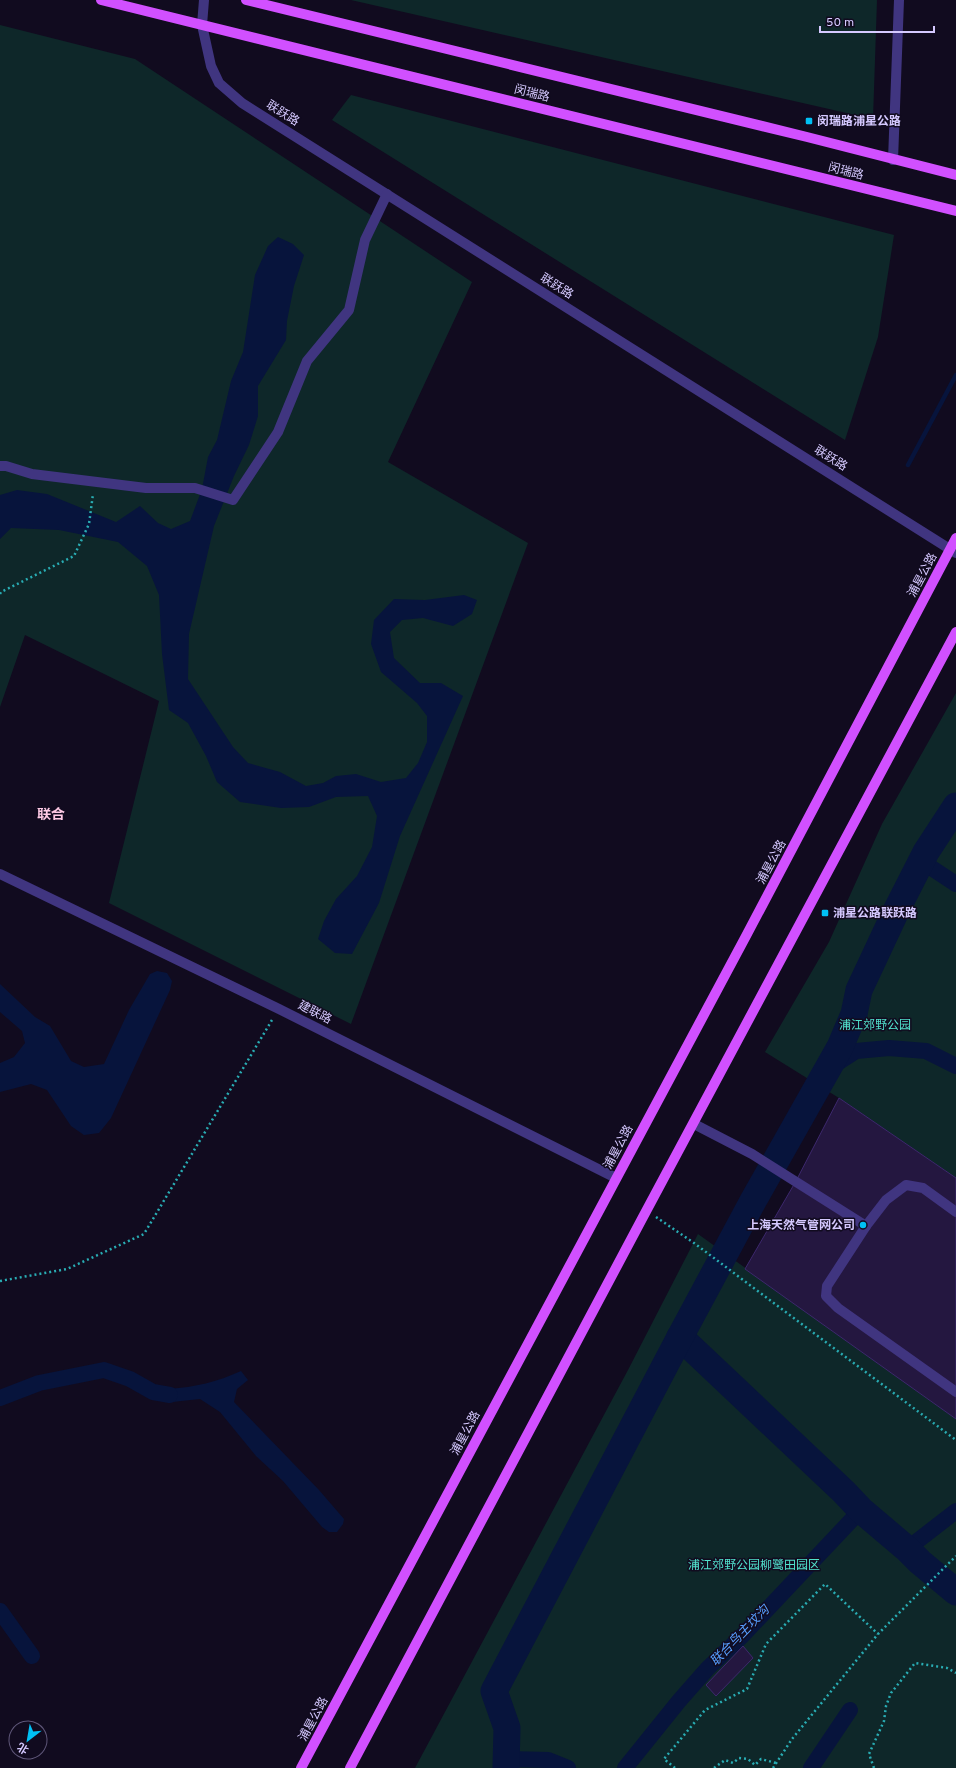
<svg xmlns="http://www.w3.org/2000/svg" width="956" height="1768" font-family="Overpass,'Noto Sans SC',sans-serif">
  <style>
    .green { fill: #0e2729 }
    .water { fill: #07143c }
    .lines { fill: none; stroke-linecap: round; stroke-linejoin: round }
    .stream { stroke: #07143c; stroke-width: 4.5 }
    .canal { stroke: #07143c; stroke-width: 16 }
    .river { stroke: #07143c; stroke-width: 27 }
    .building { fill: #241740; stroke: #3d286d }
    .path { stroke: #29acb3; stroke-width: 2.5; stroke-dasharray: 2 3; stroke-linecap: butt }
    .minor { stroke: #403580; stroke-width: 10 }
    .major { stroke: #d150ff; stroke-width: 10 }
    .poi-dot { fill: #00c0f4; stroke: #110b1f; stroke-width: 1.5 }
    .labels { text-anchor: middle; stroke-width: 3; stroke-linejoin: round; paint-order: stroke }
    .street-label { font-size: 12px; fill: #d5c9ff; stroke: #110b1f }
    .poi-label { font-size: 12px; font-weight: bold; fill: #d5c9ff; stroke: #110b1f; text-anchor: start }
    .park-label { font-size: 12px; fill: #52e2ce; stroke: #110b1f }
    .water-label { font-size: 13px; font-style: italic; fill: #579fff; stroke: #110b1f }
    .quarter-label { font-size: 14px; font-weight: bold; fill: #ffcbe6; stroke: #110b1f }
  </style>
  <rect width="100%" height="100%" fill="#110b1f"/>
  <!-- green -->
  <g class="green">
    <polygon points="351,0 877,0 873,119"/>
    <polygon points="0,25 135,59 472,282 388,462 528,543 351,1024 109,903 159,701 25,635 0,707"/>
    <polygon points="351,95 894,235 878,337 845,440 332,120"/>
    <polygon points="956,693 956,1178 839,1098 765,1052 829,942 882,824"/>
    <polygon points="698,1234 956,1419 956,1768 415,1768 628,1370"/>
  </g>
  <!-- water -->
  <g class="water">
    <polygon points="278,237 293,244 304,255 294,286 287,321 286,340 258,386 258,416 249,445 234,476 214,526 189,634 188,679 233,747 248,763 280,772 306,786 323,783 336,776 356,774 381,782 406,778 418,763 427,742 427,716 417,703 381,672 371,644 374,620 394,599 425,600 464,595 477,600 472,614 453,626 423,618 402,620 390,632 394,658 420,683 441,683 463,696 400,836 379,903 352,954 335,953 318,939 324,921 336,899 357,876 372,847 377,816 368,796 336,797 309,807 281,808 240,802 217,782 206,756 188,723 169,710 162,654 159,595 147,566 118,542 59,530 11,528 0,539 0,495 17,490 47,494 116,522 140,506 158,523 171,529 190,521 202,489 208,457 217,440 231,381 243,352 255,275 268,246"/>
    <polygon points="157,971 167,973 172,981 170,990 111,1118 99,1133 84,1135 71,1126 47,1090 31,1084 0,1092 0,1063 14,1057 25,1043 22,1031 0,1012 0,984 35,1017 50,1026 71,1061 84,1067 104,1064 129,1010 150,974"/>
    <path d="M241,1371L248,1380L237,1389L234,1402L319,1490L344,1519L343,1524L337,1532H329L322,1527L283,1481L256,1456L220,1412L200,1399L172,1402L169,1389C195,1387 217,1382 241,1371Z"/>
  </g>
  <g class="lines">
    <!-- stream -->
    <polyline class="stream" points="908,465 956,375"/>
    <!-- canal -->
    <g class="canal">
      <polyline points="921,861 956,884"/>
      <polyline points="828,1069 856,1051 889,1048 926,1051 956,1066"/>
      <polyline points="0,1398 39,1383 104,1370 130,1379 153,1392 170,1395"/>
      <polyline points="907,1549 956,1511"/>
      <polyline points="0,1611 32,1656"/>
      <polyline points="506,1759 548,1760 568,1768"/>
      <polyline points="625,1768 679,1701 708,1668 741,1637 861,1510"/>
      <polyline points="811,1768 850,1710"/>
    </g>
    <!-- river -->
    <g class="river">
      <polyline points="680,1337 844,1492 861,1510 907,1549 920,1562 956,1592"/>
      <polyline points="506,1768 507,1728 494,1691 680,1337 753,1201 840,1047 854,1014 859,990 896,911 926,852 956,806"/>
    </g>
  </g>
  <!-- building -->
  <g class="building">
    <polygon points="839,1098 956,1178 956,1419 745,1269 796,1181"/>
    <polygon points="743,1646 753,1658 716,1696 706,1685"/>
  </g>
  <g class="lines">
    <!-- path -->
    <g class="path">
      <polyline points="0,594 1,592 74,556 89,524 93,494"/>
      <polyline points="656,1217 694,1243 956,1440"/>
      <polyline points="0,1281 67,1269 144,1234 272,1020"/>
      <polyline points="675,1768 664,1759 705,1710 747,1689 766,1644 825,1584 878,1634"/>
      <polyline points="714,1768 725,1760 733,1763 739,1758 748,1759 755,1765 761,1759 776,1763"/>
      <polyline points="773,1768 792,1739 878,1634 956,1556"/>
      <polyline points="874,1768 869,1754 884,1721 886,1706 891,1693 915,1663 947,1668 956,1673"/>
    </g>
    <!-- minor -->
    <g class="minor">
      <polyline points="204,0 202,25 211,66 219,83 242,103 956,553"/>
      <polyline points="893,160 899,0"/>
      <polyline points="0,466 6,466 32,474 146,488 195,488 233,500 278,432 307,361 349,310 365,240 387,194"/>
      <polyline points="0,874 279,1009 616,1178"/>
      <polyline points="694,1124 752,1154 866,1226"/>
      <polyline points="956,1212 923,1188 906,1185 886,1200 866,1226 827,1286 826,1296 838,1308 956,1392"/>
    </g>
    <!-- major -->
    <g class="major">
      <polyline points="101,0 956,211"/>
      <polyline points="246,0 807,137 956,175"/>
      <polyline points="301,1768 746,936 956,538"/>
      <path d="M350,1768C552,1389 752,1010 956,632"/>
    </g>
  </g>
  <!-- markers -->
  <g class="poi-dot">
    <rect x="805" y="117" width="8" height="8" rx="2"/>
    <rect x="821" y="909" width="8" height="8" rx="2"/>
    <circle cx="863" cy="1225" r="4"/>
  </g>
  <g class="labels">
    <!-- street labels -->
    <g class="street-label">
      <text transform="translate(532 93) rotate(14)" y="4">闵瑞路</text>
      <text transform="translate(283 113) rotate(32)" y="4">联跃路</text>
      <text transform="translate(846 171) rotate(14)" y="4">闵瑞路</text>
      <text transform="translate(557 286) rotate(32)" y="4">联跃路</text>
      <text transform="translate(831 458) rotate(32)" y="4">联跃路</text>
      <text transform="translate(922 575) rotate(-62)" y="4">浦星公路</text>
      <text transform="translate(771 862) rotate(-62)" y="4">浦星公路</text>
      <text transform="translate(315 1012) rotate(27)" y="4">建联路</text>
      <text transform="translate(618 1147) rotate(-62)" y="4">浦星公路</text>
      <text transform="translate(465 1433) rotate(-62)" y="4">浦星公路</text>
      <text transform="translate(313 1719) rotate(-62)" y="4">浦星公路</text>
    </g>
    <!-- poi labels -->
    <g class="poi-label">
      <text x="817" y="125">闵瑞路浦星公路</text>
      <text x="833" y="917">浦星公路联跃路</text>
      <text x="855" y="1229" text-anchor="end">上海天然气管网公司</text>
    </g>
    <!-- park labels -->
    <g class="park-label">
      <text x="875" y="1029">浦江郊野公园</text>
      <text x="754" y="1569">浦江郊野公园柳鹭田园区</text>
    </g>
    <!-- water labels -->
    <g class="water-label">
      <text transform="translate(739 1635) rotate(-46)" y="5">联合鸟主坟沟</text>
    </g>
    <!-- quarter labels -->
    <g class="quarter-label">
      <text x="51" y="819">联合</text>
    </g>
  </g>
  <!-- north arrow -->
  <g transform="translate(28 1740) rotate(211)"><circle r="19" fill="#110b1f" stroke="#5f5779"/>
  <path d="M0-3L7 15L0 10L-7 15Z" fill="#00c0f4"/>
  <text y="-6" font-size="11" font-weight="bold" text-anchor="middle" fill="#d5c9ff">北</text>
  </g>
  <!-- scale -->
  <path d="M820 26v6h114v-6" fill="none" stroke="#d5c9ff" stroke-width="2"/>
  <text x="826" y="26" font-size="12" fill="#d5c9ff" stroke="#110b1f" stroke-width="3" paint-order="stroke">50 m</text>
</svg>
